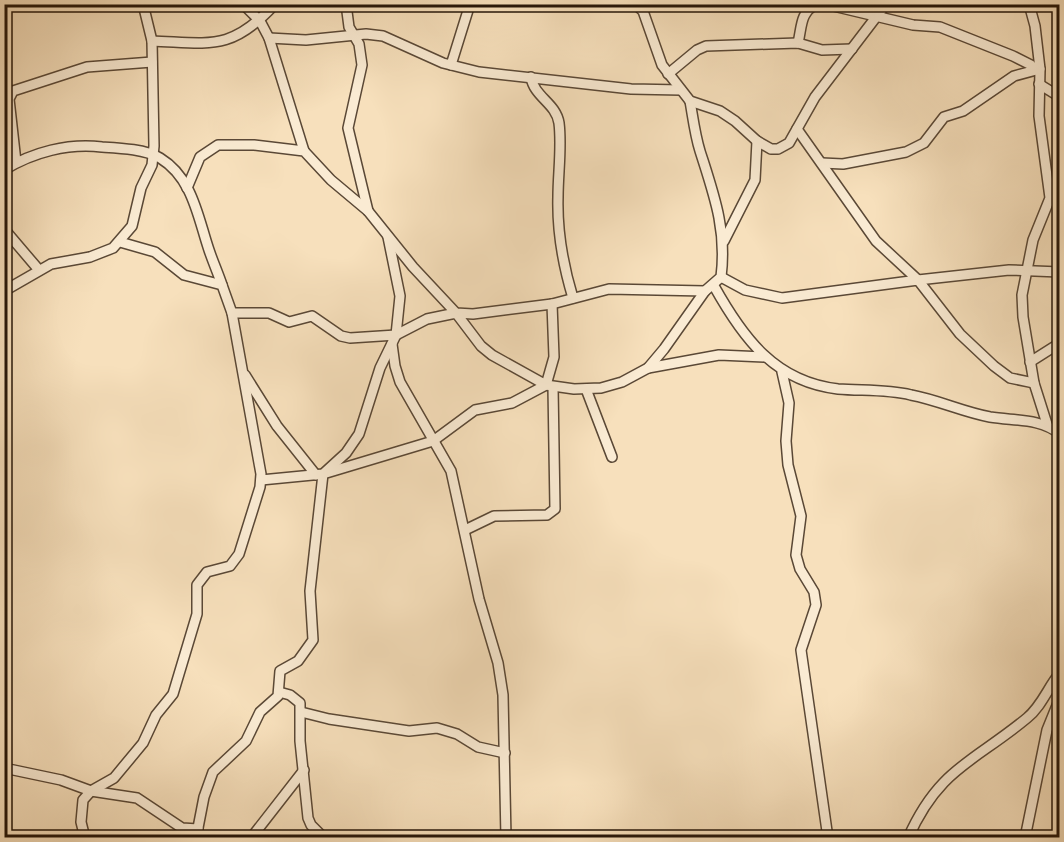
<svg xmlns="http://www.w3.org/2000/svg" width="1064" height="842" font-family="'IM FELL English',serif">
  <style>
    .lines { fill: none; stroke-linecap: round; stroke-linejoin: round }
    .minor-casing { stroke: #5a4836; stroke-width: 12 }
    .minor { stroke: #faebd3; stroke-width: 9 }
  </style>
  <rect width="100%" height="100%" fill="#f7e0bc"/>
  <filter id="stains"><feTurbulence type="fractalNoise" baseFrequency=".00333" numOctaves="4"/><feColorMatrix values="0 0 0 0 .2 0 0 0 0 .09 0 0 0 0 .02 0 0 0 .5 -.17"/></filter>
  <radialGradient id="worn" r=".72"><stop offset=".6" stop-color="#630" stop-opacity="0"/><stop offset="1" stop-color="#630" stop-opacity=".3"/></radialGradient>
  <g class="lines">
    <defs>
      <g id="minor">
        <polyline points="243,4 260,21 269,38 304,151"/>
        <polyline points="346,4 349,27 359,44 362,65 348,128 368,211"/>
        <polyline points="635,4 643,11 662,65 690,101 720,111 735,121 757,141 771,149 778,149 789,143 815,97 886,4"/>
        <polyline points="825,4 913,25 940,27 1013,56 1031,65 1034,70"/>
        <polyline points="1029,4 1035,26 1040,69 1039,116 1050,198 1033,240 1022,295 1023,317 1034,383 1047,424"/>
        <polyline points="269,38 306,40 366,34 383,36 443,63 479,72 631,89 681,90"/>
        <path d="M152,41C210,43 231,52 275,4"/>
        <path d="M798,43C802,26 800,13 816,4"/>
        <polyline points="451,65 470,4"/>
        <polyline points="668,74 697,50 706,46 798,43 822,50 852,49"/>
        <path d="M531,77C534,97 556,103 559,123C562,147 558,173 558,197C557,232 563,265 573,298"/>
        <polyline points="1039,84 1060,97"/>
        <polyline points="797,129 876,241 918,280 1009,270 1060,272"/>
        <polyline points="16,162 9,99 13,91 87,67 152,62"/>
        <polyline points="822,163 843,164 906,152 924,143 944,117 963,111 1014,76 1040,69"/>
        <path d="M4,170C33,152 68,143 102,147C119,148 145,149 160,158C193,178 198,218 209,250C213,262 218,273 222,285"/>
        <path d="M187,188L200,157L218,145H254L304,151L331,180L368,211L413,267L456,313L473,314L552,304L609,289L705,291L721,277C727,230 714,195 700,151C695,135 693,118 690,101"/>
        <polyline points="4,229 39,270"/>
        <polyline points="724,241 755,180 757,141"/>
        <polyline points="721,277 745,290 782,298 918,280 960,334 994,366 1010,378 1034,383"/>
        <path d="M714,286C743,338 775,382 838,389C862,391 886,389 911,395C938,400 963,412 990,417C1015,421 1040,418 1060,434"/>
        <polyline points="4,291 51,264 90,257 113,248 132,226 141,188 152,165 154,146 152,41 143,4"/>
        <polyline points="232,313 269,313 289,322 312,316 341,336 350,338 396,335 427,319 456,313 481,346 492,355 546,385 574,389 601,388 622,382 648,368 664,349 705,291"/>
        <polyline points="392,344 395,366 400,382 451,471 479,599 498,663 503,695 506,838"/>
        <polyline points="1030,362 1060,343"/>
        <polyline points="648,368 719,355 765,357"/>
        <polyline points="782,372 789,403 786,441 788,465 801,516 796,555 800,569 814,592 816,605 801,650 828,838"/>
        <polyline points="245,375 277,426 316,475"/>
        <polyline points="586,389 612,457"/>
        <polyline points="261,480 323,474 346,453 359,434 380,368 396,335 400,296 388,237"/>
        <polyline points="465,530 494,516 547,515 555,509 553,387"/>
        <polyline points="279,692 290,695 300,703 300,741 308,818 311,825 324,838"/>
        <polyline points="301,712 329,719 409,731 437,728 457,734 478,747 505,753"/>
        <polyline points="4,768 61,780 91,791 137,798 182,828 198,829"/>
        <polyline points="85,838 81,822 83,800 91,791 114,778 143,743 156,715 173,694 197,614 197,585 207,572 230,566 239,554 260,487 261,474 232,313 222,285 184,275 155,252 120,242"/>
        <polyline points="196,838 204,797 213,772 246,741 260,712 278,696 280,671 298,661 313,640 310,591 323,474 433,441 475,410 512,403 546,385 554,357 552,304"/>
        <polyline points="251,838 304,770"/>
        <path d="M908,838C939,768 974,762 1027,718C1042,706 1048,687 1060,673"/>
        <polyline points="1025,838 1047,730 1060,698"/>
      </g>
    </defs>
    <!-- minor casing -->
    <use href="#minor" class="minor-casing"/>
    <!-- minor -->
    <use href="#minor" class="minor"/>
  </g>
  <!-- margin -->
  <rect width="1064" height="842" fill="none" stroke="#f7e0bc" stroke-width="24"/>
  <rect x="6" y="6" width="1052" height="830" fill="none" stroke="#261609" stroke-width="3"/>
  <rect x="12" y="12" width="1040" height="818" fill="none" stroke="#261609" stroke-width="1.5"/>
  <rect width="100%" height="100%" filter="url(#stains)"/>
  <rect width="100%" height="100%" fill="url(#worn)"/>
</svg>
